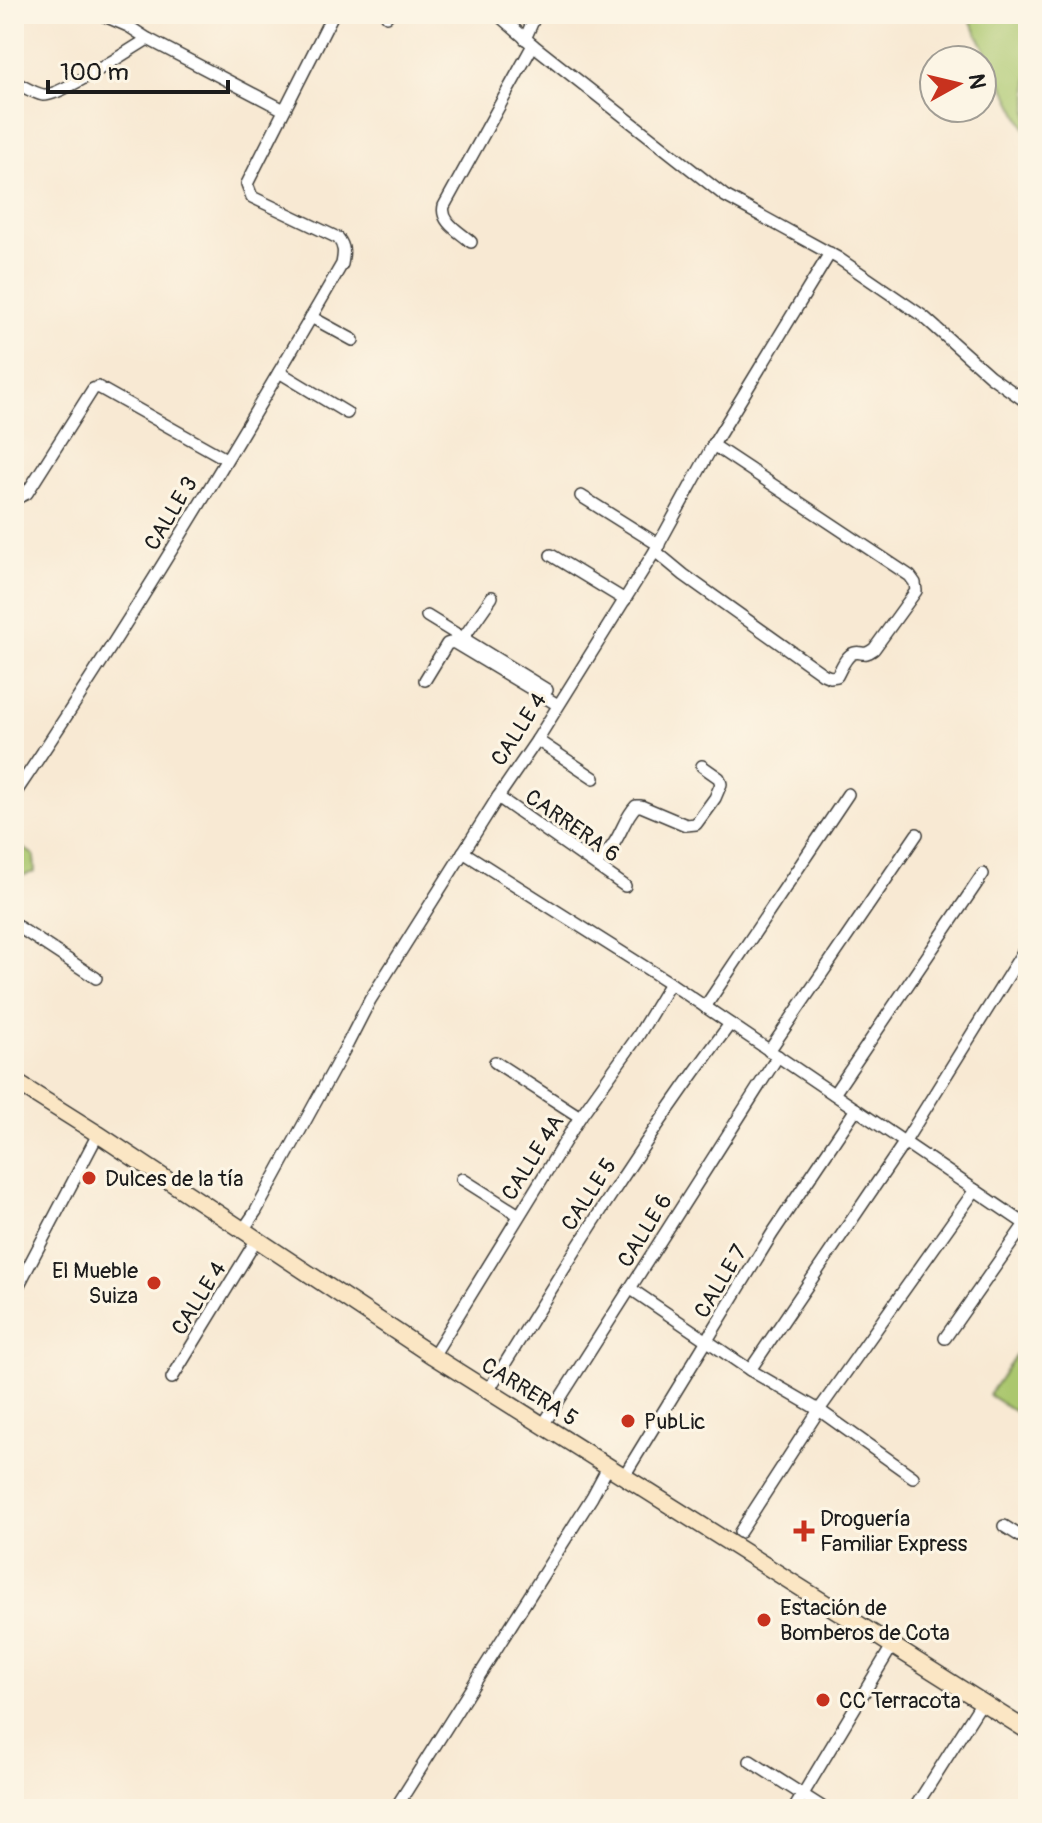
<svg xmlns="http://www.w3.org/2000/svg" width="1042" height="1823" font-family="Pangolin,sans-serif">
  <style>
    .green { fill: #abc76e; stroke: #647245; stroke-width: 2 }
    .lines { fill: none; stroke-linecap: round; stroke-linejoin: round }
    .minor-casing { stroke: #3d3b37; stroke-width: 14 }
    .secondary-casing { stroke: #3d3b37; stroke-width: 19 }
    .minor { stroke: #fff; stroke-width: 11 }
    .secondary { stroke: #fbe6c4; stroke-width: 16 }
    .poi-dot { fill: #c8321e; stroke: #fcf5e5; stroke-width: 3 }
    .labels { text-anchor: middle; stroke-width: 6; stroke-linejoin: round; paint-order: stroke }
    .street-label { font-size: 22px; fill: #1c1c1c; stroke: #fcf5e5 }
    .poi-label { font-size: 22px; fill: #1c1c1c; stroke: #fcf5e5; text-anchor: start }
  </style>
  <rect width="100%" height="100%" fill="#fcf5e5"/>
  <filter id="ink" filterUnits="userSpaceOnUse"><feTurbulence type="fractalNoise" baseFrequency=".0125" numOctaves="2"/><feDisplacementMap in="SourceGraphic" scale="16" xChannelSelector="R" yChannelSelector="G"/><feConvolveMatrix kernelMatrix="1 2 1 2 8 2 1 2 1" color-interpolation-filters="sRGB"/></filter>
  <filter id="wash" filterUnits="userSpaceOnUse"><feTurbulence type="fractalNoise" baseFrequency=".006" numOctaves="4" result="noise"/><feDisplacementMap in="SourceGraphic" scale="32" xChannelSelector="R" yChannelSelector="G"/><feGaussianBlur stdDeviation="1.8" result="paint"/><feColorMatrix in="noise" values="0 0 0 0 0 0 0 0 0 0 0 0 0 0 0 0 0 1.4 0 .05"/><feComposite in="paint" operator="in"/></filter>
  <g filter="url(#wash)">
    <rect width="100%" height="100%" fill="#f8e9d3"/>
    <!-- green -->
    <g class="green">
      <polygon points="967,14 1028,14 1028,134"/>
      <polygon points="14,842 34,855 35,872 21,876 14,872"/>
      <polygon points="1028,1337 1028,1420 989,1395"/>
    </g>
  </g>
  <g filter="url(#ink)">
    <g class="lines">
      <defs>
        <g id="minor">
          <polyline points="100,14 128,26 148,39 284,110"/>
          <polyline points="497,14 533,45 725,196 838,258 924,317 990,376 1028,403"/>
          <polyline points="387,16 387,14"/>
          <polyline points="525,39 536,14"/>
          <path d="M14,82C23,86 33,93 43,95C60,97 129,50 148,39"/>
          <path d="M471,242C460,232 440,222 444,206L533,45"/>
          <polyline points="311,317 353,340"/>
          <polyline points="279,372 347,413"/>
          <polyline points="581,496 659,545"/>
          <polyline points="14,497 19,497 27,493 93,389 98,387 226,459"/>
          <path d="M655,551L684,575L823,674L830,677L837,676C841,669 846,655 854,653C863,651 863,657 874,649L916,591L915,583L910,576L713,445"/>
          <polyline points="551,555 625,600"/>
          <polyline points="427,616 547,690"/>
          <polyline points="464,637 492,597"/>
          <polyline points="425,680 447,644 453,642 558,705"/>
          <polyline points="537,740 594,778"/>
          <path d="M14,795C130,623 238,444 342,264C344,253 345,247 338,238L252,197L247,184L333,14"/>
          <polyline points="498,797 625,886"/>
          <polyline points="463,852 670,983 1028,1226"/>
          <path d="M595,864C603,857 611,850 616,840C623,828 627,815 636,806H641L686,825L696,824L715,798L721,784L719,778L702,766"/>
          <polyline points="14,924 96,978"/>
          <polyline points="705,1007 848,794"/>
          <polyline points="769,1051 917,834"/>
          <polyline points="495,1062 580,1117"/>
          <polyline points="834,1094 983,874"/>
          <polyline points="462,1179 519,1215"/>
          <polyline points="243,1230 256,1211 348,1043 370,1000 498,797 537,740 655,551 713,445 830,253"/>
          <polyline points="631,1289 750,1370 819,1410 913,1477"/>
          <polyline points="14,1294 98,1134"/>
          <polyline points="945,1338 1025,1224"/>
          <polyline points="433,1356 580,1117 638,1036 670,983"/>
          <polyline points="750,1370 904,1143 1028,944"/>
          <polyline points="172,1378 257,1239"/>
          <path d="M488,1391C565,1266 642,1141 730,1024"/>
          <polyline points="543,1425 778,1056"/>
          <polyline points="624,1476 772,1234 856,1109"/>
          <polyline points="1004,1526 1028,1541"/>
          <polyline points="740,1532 819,1410 975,1190"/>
          <polyline points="750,1761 825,1809"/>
          <polyline points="395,1809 592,1497 608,1467"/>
          <polyline points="794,1809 892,1646"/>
          <polyline points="914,1809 982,1702"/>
        </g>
        <polyline id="secondary" points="14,1081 98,1134 433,1356 1028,1731"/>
      </defs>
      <!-- minor casing -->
      <use href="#minor" class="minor-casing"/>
      <!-- secondary casing -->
      <use href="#secondary" class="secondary-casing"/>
      <!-- minor -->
      <use href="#minor" class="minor"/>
      <!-- secondary -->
      <use href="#secondary" class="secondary"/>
    </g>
  </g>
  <!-- markers -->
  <g class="poi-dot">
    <circle cx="89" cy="1178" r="8"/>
    <circle cx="154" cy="1283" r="8"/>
    <circle cx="628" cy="1421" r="8"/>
    <path d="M800 1519h8v8h8v8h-8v8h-8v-8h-8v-8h8z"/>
    <circle cx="764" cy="1620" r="8"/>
    <circle cx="823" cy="1700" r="8"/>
  </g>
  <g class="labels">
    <!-- street labels -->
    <g class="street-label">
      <text transform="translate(170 513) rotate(-59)" y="8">CALLE 3</text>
      <text transform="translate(518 729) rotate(-57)" y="8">CALLE 4</text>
      <text transform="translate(573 825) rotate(35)" y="8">CARRERA 6</text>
      <text transform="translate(532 1157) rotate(-58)" y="8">CALLE 4A</text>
      <text transform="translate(588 1194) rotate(-57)" y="8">CALLE 5</text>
      <text transform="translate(644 1230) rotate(-58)" y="8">CALLE 6</text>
      <text transform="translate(720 1281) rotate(-59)" y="8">CALLE 7</text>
      <text transform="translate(198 1298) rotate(-58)" y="8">CALLE 4</text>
      <text transform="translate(530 1391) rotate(32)" y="8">CARRERA 5</text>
    </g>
    <!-- poi labels -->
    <g class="poi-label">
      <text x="105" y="1186">Dulces de la tía</text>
      <text x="138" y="1278" text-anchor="end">El Mueble<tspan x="138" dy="25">Suiza</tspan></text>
      <text x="644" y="1429">PubLic</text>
      <text x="820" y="1526">Droguería<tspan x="820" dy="25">Familiar Express</tspan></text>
      <text x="780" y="1615">Estación de<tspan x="780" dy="25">Bomberos de Cota</tspan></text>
      <text x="839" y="1708">CC Terracota</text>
    </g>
  </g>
  <!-- margin -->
  <rect width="1042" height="1823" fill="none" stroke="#fcf5e5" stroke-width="48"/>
  <!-- north arrow -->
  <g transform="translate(958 84) rotate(82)"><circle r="38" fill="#fcf5e5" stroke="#a29e95" stroke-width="2"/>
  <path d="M0-6L14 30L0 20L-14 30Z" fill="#c8321e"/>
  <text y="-12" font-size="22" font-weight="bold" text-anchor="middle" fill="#1c1c1c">N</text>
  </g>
  <!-- scale -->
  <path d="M48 80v12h180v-12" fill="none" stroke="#1c1c1c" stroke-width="4"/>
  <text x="60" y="80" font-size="24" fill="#1c1c1c" stroke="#fcf5e5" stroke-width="6" paint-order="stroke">100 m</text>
</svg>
